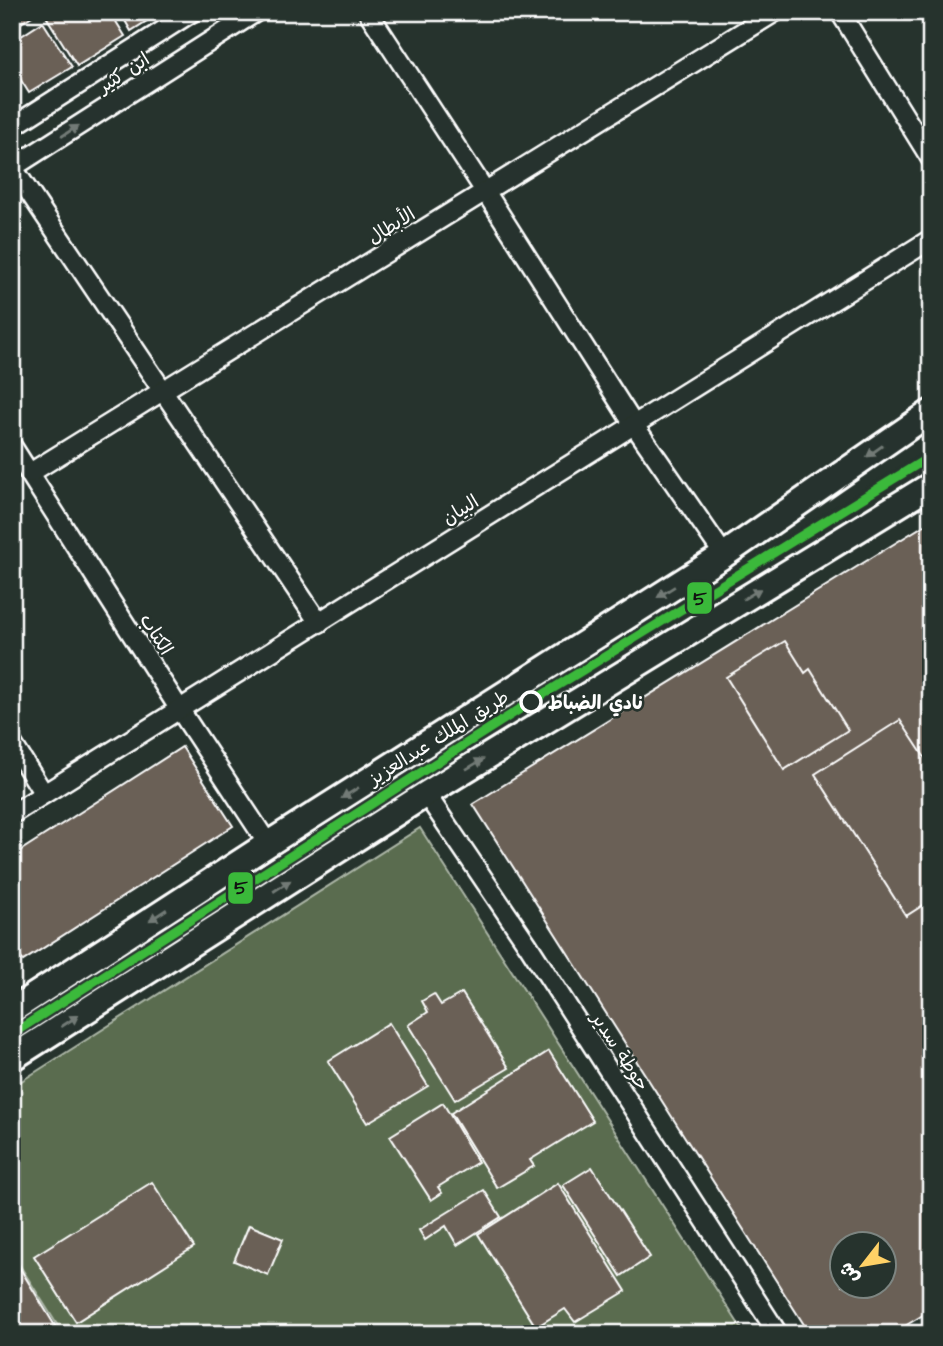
<svg xmlns="http://www.w3.org/2000/svg" width="943" height="1346" font-family="'Architects Daughter','Playpen Sans Arabic',sans-serif">
  <style>
    .green { fill: #5a6c4f; stroke: #acb6a7; stroke-width: 2 }
    .building { fill: #6b6056; stroke: #fff; stroke-width: 2; fill-rule: evenodd }
    .lines { fill: none; stroke-linecap: round; stroke-linejoin: round }
    .street-casing { stroke: #fff; stroke-width: 23 }
    .secondary-casing { stroke: #fff; stroke-width: 30 }
    .street { stroke: #26332d; stroke-width: 18 }
    .secondary { stroke: #26332d; stroke-width: 24 }
    .metro-1-casing { stroke: #26332d; stroke-width: 14 }
    .metro-1 { stroke: #3ab93a; stroke-width: 9 }
    .oneway { fill: #727a76 }
    .stop-dot { fill: #26332d; stroke: #fff; stroke-width: 3.5 }
    .labels { text-anchor: middle; stroke-width: 5; stroke-linejoin: round; paint-order: stroke }
    .street-label { font-size: 19px; fill: #fff; stroke: #26332d }
    .stop-label { font-size: 19px; font-weight: bold; fill: #fff; stroke: #26332d; text-anchor: start }
    .line-badge { stroke: #26332d; stroke-width: 2.5 }
    .pale-badge-label { font-size: 19px; text-anchor: middle; font-weight: bold; fill: #111 }
  </style>
  <rect width="100%" height="100%" fill="#26332d"/>
  <filter id="ink" filterUnits="userSpaceOnUse"><feTurbulence type="fractalNoise" baseFrequency=".0143" numOctaves="2"/><feDisplacementMap in="SourceGraphic" scale="14" xChannelSelector="R" yChannelSelector="G"/><feConvolveMatrix kernelMatrix="1 2 1 2 8 2 1 2 1" color-interpolation-filters="sRGB"/></filter>
  <g filter="url(#ink)">
    <!-- green -->
    <polygon class="green" points="420,828 745,1334 63,1334 12,1253 12,1087"/>
    <!-- building -->
    <g class="building">
      <polygon points="12,12 30,12 32,16 12,29"/>
      <polygon points="56,12 110,12 125,36 77,66 47,18"/>
      <polygon points="120,12 161,12 131,31"/>
      <polygon points="43,22 72,67 29,93 12,66 12,42"/>
      <path d="M931,521V1310L892,1334H810L473,804ZM842,1244H884V1286H842Z"/>
      <polygon points="785,641 805,673 810,669 848,730 784,770 726,677"/>
      <polygon points="900,720 931,767 931,900 906,916 815,774"/>
      <polygon points="182,747 233,826 23,961 12,944 12,856"/>
      <polygon points="462,993 509,1068 455,1100 408,1025 428,1012 422,1001 434,994 441,1005"/>
      <polygon points="389,1023 428,1086 367,1123 328,1061"/>
      <polygon points="549,1051 593,1121 530,1160 534,1166 497,1188 451,1113"/>
      <polygon points="443,1103 478,1162 438,1187 442,1193 431,1200 390,1136"/>
      <polygon points="592,1167 650,1257 621,1276 563,1185"/>
      <polygon points="152,1182 194,1247 76,1322 34,1256"/>
      <polygon points="558,1183 626,1291 575,1322 565,1309 536,1327 478,1234"/>
      <polygon points="484,1190 501,1217 457,1245 446,1226 425,1240 419,1230"/>
      <polygon points="249,1225 283,1239 268,1275 234,1261"/>
      <polygon points="13,1257 60,1334 12,1334"/>
    </g>
    <g class="lines">
      <defs>
        <g id="street">
          <polyline points="368,12 485,191 634,425 724,555"/>
          <polyline points="840,12 931,159"/>
          <polyline points="12,127 192,12"/>
          <polyline points="12,168 256,12"/>
          <polyline points="13,168 319,623"/>
          <polyline points="12,446 180,710 268,844"/>
          <polyline points="30,473 775,12"/>
          <polyline points="12,743 44,794"/>
          <polyline points="426,794 528,945 778,1334"/>
          <polyline points="12,814 931,239"/>
        </g>
        <g id="secondary">
          <polyline points="12,1010 268,844 724,555 931,412"/>
          <polyline points="12,1058 426,794 931,485"/>
        </g>
      </defs>
      <!-- street casing -->
      <use href="#street" class="street-casing"/>
      <!-- secondary casing -->
      <use href="#secondary" class="secondary-casing"/>
      <!-- street -->
      <use href="#street" class="street"/>
      <!-- secondary -->
      <use href="#secondary" class="secondary"/>
      <defs>
        <polyline id="metro-1" points="12,1034 531,702 931,456"/>
      </defs>
      <!-- metro-1 casing -->
      <use href="#metro-1" class="metro-1-casing"/>
      <!-- metro-1 -->
      <use href="#metro-1" class="metro-1"/>
    </g>
    <!-- one-way arrows -->
    <defs><path id="oneway-solid" d="M-6-.8H1V-3.2L6.5 0L1 3.2V.8H-6Z" transform="scale(1.75)"/></defs>
    <g class="oneway">
      <use href="#oneway-solid" transform="translate(70 131) rotate(-33)"/>
      <use href="#oneway-solid" transform="translate(875 451) rotate(145)"/>
      <use href="#oneway-solid" transform="translate(666 592) rotate(148)"/>
      <use href="#oneway-solid" transform="translate(752 594) rotate(-31)"/>
      <use href="#oneway-solid" transform="translate(475 764) rotate(-31)"/>
      <use href="#oneway-solid" transform="translate(350 793) rotate(148)"/>
      <use href="#oneway-solid" transform="translate(282 886) rotate(-33)"/>
      <use href="#oneway-solid" transform="translate(158 915) rotate(147)"/>
      <use href="#oneway-solid" transform="translate(70 1021) rotate(-33)"/>
    </g>
  </g>
  <!-- markers -->
  <circle class="stop-dot" cx="531" cy="702" r="10"/>
  <g class="labels">
    <!-- street labels -->
    <g class="street-label">
      <text transform="translate(123 72) rotate(-33)" y="7">ابن كثير</text>
      <text transform="translate(391 225) rotate(-32)" y="7">الأبطال</text>
      <text transform="translate(460 509) rotate(-32)" y="7">البيان</text>
      <text transform="translate(157 634) rotate(58)" y="7">الكتاب</text>
      <text transform="translate(438 737) rotate(-32)" y="7">طريق الملك عبدالعزيز</text>
      <text transform="translate(621 1051) rotate(57)" y="7">حوطة سدير</text>
    </g>
    <!-- stop labels -->
    <g class="stop-label">
      <text x="548" y="709">نادي الضباط</text>
    </g>
  </g>
  <g class="line-badge">
    <rect x="686" y="581" width="27" height="34" rx="7" fill="#3ab93a"/>
    <rect x="227" y="871" width="27" height="34" rx="7" fill="#3ab93a"/>
  </g>
  <g class="pale-badge-label">
    <text x="700" y="605">5</text>
    <text x="241" y="894">5</text>
  </g>
  <!-- margin -->
  <rect width="943" height="1346" fill="none" stroke="#26332d" stroke-width="42"/>
  <rect x="21" y="21" width="901" height="1304" fill="none" stroke="#fff" stroke-width="2.5" filter="url(#ink)"/>
  <!-- north arrow -->
  <g transform="translate(863 1265) rotate(239)"><circle r="33" fill="#26332d" stroke="#7d8581" stroke-width="2"/>
  <path d="M0-5L12 26L0 18L-12 26Z" fill="#ffd166"/>
  <text y="-10" font-size="19" font-weight="bold" text-anchor="middle" fill="#ffffff">ش</text>
  </g>
</svg>
